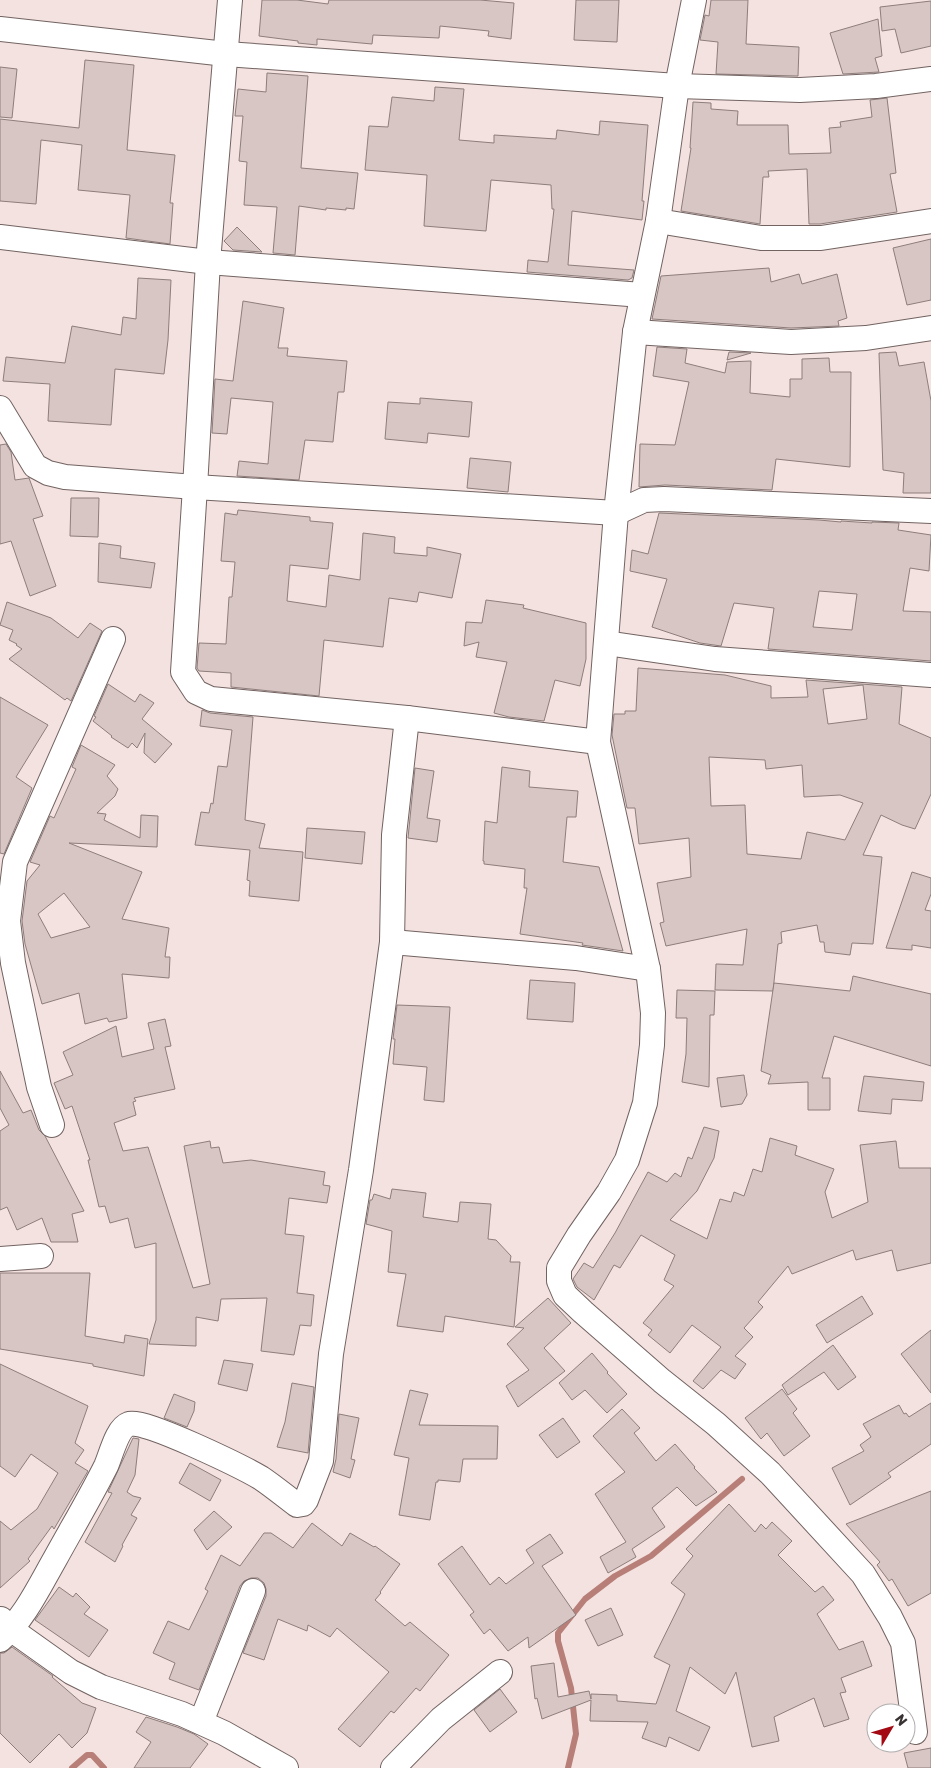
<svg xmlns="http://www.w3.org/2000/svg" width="931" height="1768" font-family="Rubik,sans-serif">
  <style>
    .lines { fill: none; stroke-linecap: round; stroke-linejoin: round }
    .stream { stroke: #b77f78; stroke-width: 6 }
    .building { fill: #d7c6c4; stroke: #8d7d7b; fill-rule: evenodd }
    .minor-casing { stroke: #726361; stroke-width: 26 }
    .minor { stroke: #fff; stroke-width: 24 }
  </style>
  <rect width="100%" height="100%" fill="#f3e2e0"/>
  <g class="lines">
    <!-- stream -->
    <g class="stream">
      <polyline points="72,1768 87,1755 92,1755 104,1768"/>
      <polyline points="568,1768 576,1734 571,1688 558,1641 558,1633 585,1599 615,1576 651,1556 742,1479"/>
    </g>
  </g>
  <!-- building -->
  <g class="building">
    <polygon points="262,0 297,0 328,4 329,0 480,0 514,3 511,39 488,36 489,31 440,26 439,38 373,35 372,44 317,39 317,45 298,43 298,41 259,36"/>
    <polygon points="576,0 619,0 617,42 574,40"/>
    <polygon points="711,0 748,0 746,44 799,47 798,76 716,74 718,42 700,40 705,15 709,16"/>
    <polygon points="931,1 931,46 901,53 895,29 882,31 880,7"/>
    <polygon points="878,19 882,56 875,58 879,72 843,74 830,33"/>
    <polygon points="85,60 134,65 127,150 175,155 170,203 173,203 170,244 126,238 130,195 78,190 82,145 41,140 36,204 0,201 0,119 79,128"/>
    <polygon points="0,67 17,69 12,118 0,117"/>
    <polygon points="267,73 308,76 301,168 358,173 354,209 346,208 346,210 326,208 326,210 299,206 295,255 273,253 277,207 244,205 247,162 239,161 243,116 235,116 238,89 266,92"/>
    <polygon points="435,87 464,89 459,140 494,143 494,135 556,139 557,130 599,135 600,121 648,125 642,201 644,201 642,220 572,211 568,265 634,270 632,278 628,280 527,272 528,260 548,262 554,209 552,209 551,185 491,180 486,231 424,226 427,175 365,170 369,126 388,127 392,97 434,101"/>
    <polygon points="887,98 896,173 890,174 897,212 820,224 809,224 807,169 768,171 769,177 763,177 760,224 681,211 691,148 690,148 693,102 711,103 711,109 738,111 737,125 788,125 789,154 831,153 829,128 841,127 840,122 872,117 870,100"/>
    <polygon points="237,227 262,252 233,250 224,241"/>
    <polygon points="931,239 931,300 907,305 893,248"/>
    <polygon points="769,268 771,282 799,274 802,284 837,274 847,318 838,321 839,326 791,328 652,319 661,276"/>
    <polygon points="138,278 171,280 168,340 164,374 115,369 111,425 48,421 50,384 3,381 6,357 65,363 72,326 121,335 123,317 136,319"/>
    <polygon points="243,301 284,308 278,348 288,348 287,356 347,361 344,392 338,392 333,442 305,440 299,480 237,476 239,461 268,464 273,402 231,398 227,434 212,433 215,379 233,381"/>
    <polygon points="657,347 687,349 685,363 725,373 727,362 751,361 750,393 790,397 790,379 802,379 802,359 829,358 830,372 851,372 850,467 776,459 772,490 665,485 639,487 640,444 675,445 689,382 653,376"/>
    <polygon points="729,352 751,353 727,360"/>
    <polygon points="896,352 899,366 924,362 931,401 931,493 903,493 904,473 883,470 879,353"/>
    <polygon points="420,398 472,402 469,437 428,433 427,443 385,439 388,402 420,404"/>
    <polygon points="6,444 11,452 15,480 29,478 43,516 33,519 56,586 30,596 11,541 0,544 0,445"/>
    <polygon points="470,458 511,462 508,492 467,488"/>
    <polygon points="71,498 99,498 98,537 70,536"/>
    <polygon points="238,510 310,517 310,521 333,523 328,569 290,565 287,601 326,607 329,575 360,580 363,533 395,537 394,553 427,556 427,547 461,554 452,598 419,592 417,602 389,598 383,647 324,640 319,696 231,687 231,673 199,671 197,668 199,643 226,644 229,597 232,597 235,562 221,561 225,513 237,515"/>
    <path d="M659,513L819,520L841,522V521L872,523V522L899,523L898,530L931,535L929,571L910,568L903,611L931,612V661L768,649L774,608L734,603L721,646L700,643L652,627L667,579L630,571L632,550L648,554ZM819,591L857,594L852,630L813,627Z"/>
    <polygon points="99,543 121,546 120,558 155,563 151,588 98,582"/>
    <polygon points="486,600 524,605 523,608 586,623 586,659 580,686 555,680 544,721 509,717 494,713 507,662 476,657 479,642 464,646 466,622 482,623"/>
    <polygon points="7,602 51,618 78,638 90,623 102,631 71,701 67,698 65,700 9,659 22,649 16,645 17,644 9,640 13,630 0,625"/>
    <path d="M638,668L725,675L771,686V698L808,697L806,680L902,687L899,724L931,738V794L915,829L902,825L881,815L863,855L882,857L873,944L852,943L850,955L825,952L824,942H820L817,925L781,932L782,943L778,944L773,991L715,990L716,964L743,965L747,929L666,946L660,923L664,922L657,883L691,877L689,838L639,844L635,808H627L612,735L614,714H625V711H636ZM863,685L867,719L828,724L823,689ZM709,757L765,760L766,769L802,765L804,797L840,795L863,803L845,840L807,832L801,859L747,854L745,805L711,806Z"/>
    <polygon points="108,684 135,702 140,694 154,703 142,719 172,744 155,763 144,753 145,733 137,748 132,743 128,748 111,737 112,736 93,721 96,717 94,716"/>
    <polygon points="0,697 48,725 16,777 32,788 4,854 0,853"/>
    <polygon points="202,710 210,713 253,717 245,820 265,824 259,848 303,852 299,901 249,896 250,881 247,880 250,850 195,845 201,812 209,813 211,803 213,804 218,766 227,767 232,730 200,726"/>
    <path d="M81,745L115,765L107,776L118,789L115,796L97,813L106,814L104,820L140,838L141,815L158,816L157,847L69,843L142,872L122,919L169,928L165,957H170L169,978L122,974L127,1018L109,1022L107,1018L85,1024L79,993L42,1004L25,944L22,921L27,881L40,865L30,862L50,816L54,818L76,769L72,767ZM64,893L90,927L51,938L38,914Z"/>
    <polygon points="502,767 530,771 529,787 578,791 576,817 567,817 563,862 599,867 623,951 582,945 583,943 520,934 527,888 524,888 525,869 484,864 484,861 483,861 485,821 497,823"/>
    <polygon points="415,768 434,771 427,818 440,820 437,842 408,838"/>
    <polygon points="307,828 365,832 362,864 305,858"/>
    <polygon points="912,872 931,878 931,894 925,910 931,911 931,948 912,945 912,950 886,948"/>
    <polygon points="853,976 931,994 931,1066 834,1036 822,1078 830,1078 830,1110 808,1110 808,1082 768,1084 771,1075 761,1071 774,983 850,991"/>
    <polygon points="530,980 575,983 573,1022 527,1019"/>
    <polygon points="677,990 715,991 714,1015 710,1015 709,1087 682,1082 686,1054 687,1018 676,1018"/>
    <polygon points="397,1005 450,1007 444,1102 424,1100 427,1067 393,1064 395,1039 393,1039"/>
    <polygon points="165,1019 171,1046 165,1047 175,1089 134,1098 136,1101 133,1102 136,1115 114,1123 123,1151 148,1147 193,1288 210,1284 184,1146 210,1141 211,1148 219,1147 223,1163 251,1160 325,1172 323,1185 330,1186 327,1203 289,1198 285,1234 304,1236 297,1293 314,1295 311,1326 300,1325 294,1355 261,1351 267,1298 221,1299 218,1321 196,1317 196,1346 149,1344 156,1320 156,1243 135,1248 128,1218 110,1223 105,1206 99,1207 88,1160 90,1160 72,1106 65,1109 54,1083 73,1075 63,1052 116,1026 122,1057 154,1049 148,1023"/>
    <polygon points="0,1071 23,1113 31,1110 39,1130 45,1136 84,1211 72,1214 78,1242 51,1242 42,1218 17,1230 7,1207 0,1210 0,1131 9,1125 0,1108"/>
    <polygon points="744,1075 747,1095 742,1104 721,1107 717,1078"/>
    <polygon points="864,1076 924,1082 922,1101 892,1099 891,1114 858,1111"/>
    <polygon points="704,1127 719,1131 714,1158 697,1191 670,1220 707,1239 720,1199 731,1202 734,1192 744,1196 753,1169 762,1172 770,1138 797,1146 795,1155 834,1169 825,1192 832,1218 868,1202 860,1145 896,1141 899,1168 931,1168 931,1263 897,1271 892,1250 856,1260 853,1250 792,1274 788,1266 758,1302 763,1307 744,1328 753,1337 735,1356 746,1364 735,1379 721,1370 703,1389 693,1381 721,1347 692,1325 670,1353 648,1335 652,1330 643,1323 674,1286 664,1280 675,1255 641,1235 620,1268 614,1265 594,1300 577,1287 573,1279 584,1263 593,1268 615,1233 648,1172 667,1182 675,1173 681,1177 688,1157 692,1159"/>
    <polygon points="392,1189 426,1193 423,1217 458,1222 460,1202 491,1204 488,1239 496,1240 511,1256 510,1262 520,1262 514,1327 445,1316 443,1332 397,1326 406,1274 388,1272 392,1231 366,1224 370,1200 372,1200 374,1194 390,1199"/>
    <polygon points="0,1273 90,1273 85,1336 124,1343 125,1335 148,1339 144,1376 93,1366 93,1364 0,1349"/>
    <polygon points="862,1296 873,1314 827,1343 816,1325"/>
    <polygon points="548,1298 571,1323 544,1348 565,1371 518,1407 506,1386 529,1370 507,1344 524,1328 515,1327"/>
    <polygon points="931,1330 931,1393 901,1354"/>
    <polygon points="833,1345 856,1377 838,1390 824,1372 788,1395 782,1385"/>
    <polygon points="592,1353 608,1372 607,1373 627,1394 607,1413 585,1390 572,1400 559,1383"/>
    <polygon points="224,1360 253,1364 247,1391 218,1384"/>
    <polygon points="0,1364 88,1406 75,1443 84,1450 75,1463 88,1471 54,1529 52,1526 28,1559 30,1561 0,1588 0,1521 11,1530 37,1509 58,1473 31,1454 15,1477 0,1466"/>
    <polygon points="292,1383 314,1387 308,1453 277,1447 285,1422"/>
    <polygon points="782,1389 797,1409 793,1413 810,1436 784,1456 767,1433 761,1439 745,1418"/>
    <polygon points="410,1390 428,1394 419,1425 498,1426 497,1459 463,1459 460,1482 438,1480 438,1482 436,1482 430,1520 399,1515 409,1458 394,1455"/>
    <polygon points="174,1394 195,1402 194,1411 187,1427 164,1418"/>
    <polygon points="931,1403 931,1444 888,1473 891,1477 850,1505 832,1468 864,1451 860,1445 871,1437 863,1424 899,1405 904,1414 906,1413 909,1417"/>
    <polygon points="622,1409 640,1428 634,1433 656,1461 675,1444 695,1467 694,1468 717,1492 696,1506 677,1487 652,1508 665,1527 632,1549 636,1557 608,1573 600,1557 626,1542 595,1494 625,1472 593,1436"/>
    <polygon points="339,1414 359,1418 351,1459 355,1460 350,1478 333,1472 336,1459"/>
    <polygon points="563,1418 580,1442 557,1458 539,1435"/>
    <polygon points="133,1438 139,1439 135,1475 127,1492 133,1496 141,1498 131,1515 137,1518 122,1545 123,1546 115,1562 85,1542 112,1493 108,1492"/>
    <polygon points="190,1463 221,1480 210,1501 179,1483"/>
    <polygon points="931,1491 931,1593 908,1606 892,1579 889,1581 877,1565 880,1562 846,1524"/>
    <polygon points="729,1504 755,1532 761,1524 766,1529 772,1522 792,1541 778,1555 815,1592 823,1586 834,1600 817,1614 839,1650 863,1641 872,1666 841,1678 846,1692 840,1693 849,1719 824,1727 814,1698 774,1717 779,1741 752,1747 736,1672 725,1694 690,1667 676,1711 710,1727 699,1751 669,1737 666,1747 642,1738 648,1722 590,1721 591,1700 542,1719 537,1698 535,1699 531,1666 554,1663 558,1697 589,1691 591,1699 591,1694 617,1695 617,1701 656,1704 670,1665 654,1657 685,1594 671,1583 693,1556 686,1549"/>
    <polygon points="214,1511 232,1527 207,1550 194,1530"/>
    <polygon points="312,1523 342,1546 350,1533 374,1547 375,1546 400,1564 380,1592 381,1593 375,1600 405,1626 410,1622 449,1655 420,1691 416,1688 394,1713 391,1711 360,1747 338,1729 389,1672 337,1628 330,1637 308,1625 307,1631 278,1619 264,1660 243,1653 266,1596 266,1589 264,1583 258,1578 251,1578 244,1581 240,1586 199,1690 169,1679 175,1663 153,1653 168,1621 189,1630 208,1591 205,1589 221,1555 240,1566 264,1533 271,1533 293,1548"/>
    <polygon points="550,1534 563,1553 542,1566 576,1615 529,1648 528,1637 508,1651 490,1629 484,1634 470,1615 474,1612 438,1564 462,1546 490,1585 499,1577 506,1584 534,1563 526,1550"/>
    <polygon points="59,1587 73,1597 76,1593 90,1607 84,1614 108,1630 89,1657 35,1620"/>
    <polygon points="611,1608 623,1635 598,1646 585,1620"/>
    <polygon points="12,1647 53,1676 52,1677 82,1703 96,1708 87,1733 72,1748 59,1734 30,1763 0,1733 0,1653 4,1653"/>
    <polygon points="500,1689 517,1712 490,1732 474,1710"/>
    <polygon points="146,1717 177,1727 194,1734 208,1744 190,1768 134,1768 151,1742 136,1732"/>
    <polygon points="931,1748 931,1768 908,1768 904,1753"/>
  </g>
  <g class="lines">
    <defs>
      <g id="minor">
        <polyline points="230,0 208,262 195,487 183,672 196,692 211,699 407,718 598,742"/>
        <polyline points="694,0 677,86 658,221 635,332 616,513 598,742 648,969 653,1013 652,1045 645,1103 627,1160 609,1192 579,1235 559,1268 559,1281 565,1295 583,1312 662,1381 716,1424 770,1473 863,1574 890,1617 903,1643 915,1732"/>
        <polyline points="0,29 226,54 677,86 800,90 876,86 931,79"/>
        <polyline points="658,221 761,238 821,238 931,221"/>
        <polyline points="0,237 208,262 642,295"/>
        <polyline points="635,332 791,342 866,338 931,328"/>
        <polyline points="0,408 35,466 48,473 65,477 195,487 616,513 644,500 664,499 931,511"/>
        <polyline points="606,643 715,659 931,675"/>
        <polyline points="392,942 576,958 648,969"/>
        <polyline points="52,1125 39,1087 13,963 8,921 15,862 113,639"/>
        <polyline points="0,1259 41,1256"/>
        <polyline points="1,1619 12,1630 71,1672 101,1687 182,1714 224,1733 286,1768"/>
        <path d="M0,1640C24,1619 39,1587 55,1559C72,1528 90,1498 106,1466C111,1455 117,1428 129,1424C143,1418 244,1468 261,1478C273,1486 285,1496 297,1505L303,1504L306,1500L321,1461L331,1354L361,1170L392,942L394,835L407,718"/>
        <polyline points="201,1722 253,1591"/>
        <polyline points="393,1768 441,1719 500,1672"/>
      </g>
    </defs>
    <!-- minor casing -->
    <use href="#minor" class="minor-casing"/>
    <!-- minor -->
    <use href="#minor" class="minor"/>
  </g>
  <!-- north arrow -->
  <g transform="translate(891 1728) rotate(52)"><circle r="24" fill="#ffffff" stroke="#b0adad"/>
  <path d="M0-4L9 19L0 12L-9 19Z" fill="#a30a13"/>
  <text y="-8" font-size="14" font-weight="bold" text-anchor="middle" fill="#393232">N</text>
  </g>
</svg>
